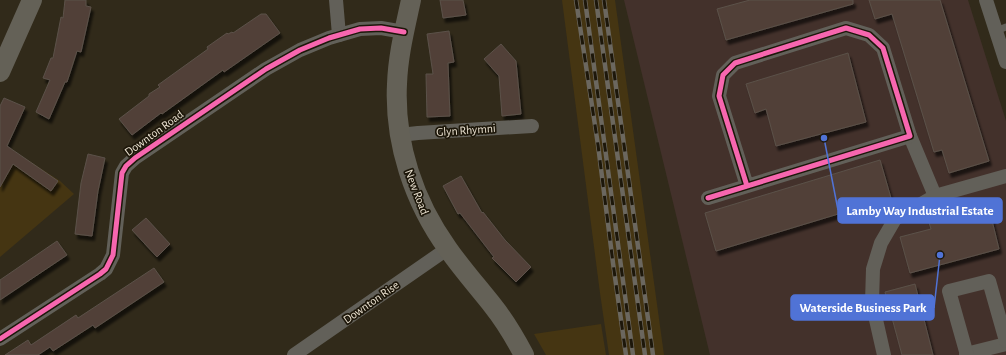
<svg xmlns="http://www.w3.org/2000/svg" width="1006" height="355" font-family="'Alegreya Sans',sans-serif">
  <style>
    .built { fill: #453512 }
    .industrial { fill: #43312b }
    .building { fill: #514138; stroke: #5b5149; filter: url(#shadow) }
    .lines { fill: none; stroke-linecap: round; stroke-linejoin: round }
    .lane { stroke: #626059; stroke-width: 7 }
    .street { stroke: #626059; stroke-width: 14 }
    .secondary { stroke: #646157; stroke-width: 20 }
    .rail-casing { stroke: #6b675f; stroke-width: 4.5 }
    .rail { stroke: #1d170a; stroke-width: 3; stroke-dasharray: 9; stroke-linecap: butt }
    .cycleway-casing { stroke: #1d170a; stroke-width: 8 }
    .cycleway { stroke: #f766af; stroke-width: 5 }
    .labels { text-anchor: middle; stroke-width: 3.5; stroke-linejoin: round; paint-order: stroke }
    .street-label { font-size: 12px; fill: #ebe2d1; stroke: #1d170a }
    .leader { fill: none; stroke: #5073d6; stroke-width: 1.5 }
    .callout-dot { fill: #5073d6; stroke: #1d170a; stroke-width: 1.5 }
    .callout { fill: #5073d6; stroke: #5073d6; stroke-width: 1.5 }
    .callout-label { font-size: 13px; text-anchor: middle; font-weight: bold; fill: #fff }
  </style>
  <defs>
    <filter id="shadow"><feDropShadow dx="2.5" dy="4.5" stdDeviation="1" flood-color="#0009"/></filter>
  </defs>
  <rect width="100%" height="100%" fill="#312a1a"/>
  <!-- built -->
  <g class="built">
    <polygon points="562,0 615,0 664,355 609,355 600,293"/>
    <polygon points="0,144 9,148 60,181 74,194 0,257"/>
    <polygon points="601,324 606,355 546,355 534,334"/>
  </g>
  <!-- industrial -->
  <polygon class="industrial" points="624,0 968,0 1006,121 1006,355 710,355"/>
  <!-- building -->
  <g class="building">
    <polygon points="65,0 86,0 86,6 91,7 81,52 77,51 67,82 65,82 49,119 36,112 50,80 43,78 51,58 53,58 61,17 63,18"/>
    <polygon points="440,0 463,0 466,15 443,18"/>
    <polygon points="750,0 853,0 853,4 726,40 717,9"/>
    <polygon points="869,0 940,0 989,161 949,173 942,150 934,152 892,14 875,19"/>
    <polygon points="261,14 266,14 280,33 224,72 223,70 162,114 161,113 132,135 119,119 149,96 149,94 160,87 158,85 208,49 207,47 227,33 228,34 232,32 233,33"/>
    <polygon points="449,31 454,62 448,63 450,116 427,117 426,74 433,74 427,34"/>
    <polygon points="501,44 516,61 521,114 502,116 499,76 484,59"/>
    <polygon points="848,53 866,122 776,146 766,109 755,113 746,84"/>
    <polygon points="4,98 25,107 7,146 58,181 51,191 13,164 0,187 0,106"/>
    <polygon points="88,154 105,158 98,191 92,236 75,234 81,183"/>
    <polygon points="880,160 891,198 716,251 705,213"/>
    <polygon points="461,176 482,213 483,212 505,240 531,267 516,282 492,258 494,257 460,213 458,214 443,186"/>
    <polygon points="987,200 999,249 910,273 900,237 931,229 927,216"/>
    <polygon points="146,218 170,244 157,257 132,230"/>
    <polygon points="57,241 67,255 0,300 0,280"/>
    <polygon points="154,268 164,282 95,328 93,325 53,351 50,347 38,355 5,355 28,340 31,345 76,315 78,318"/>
    <polygon points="915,284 933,355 902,355 885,292"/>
  </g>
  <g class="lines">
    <!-- lane -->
    <polyline class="lane" points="996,31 1006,27"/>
    <!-- street -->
    <g class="street">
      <polyline points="336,0 339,35"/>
      <polyline points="986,0 1006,62"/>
      <polyline points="400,135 418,133 532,126"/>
      <polyline points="910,136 935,196"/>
      <polyline points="708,198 910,136 883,48 869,35 846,28 735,63 723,75 719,96 747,186"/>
      <polyline points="0,339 100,274 106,269 113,255 122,173 126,166 135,158 266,69 300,50 329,38 360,29 381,28 404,32"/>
      <polyline points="966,354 1006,344"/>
      <polyline points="294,355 447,249"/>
      <polyline points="884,355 872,302 873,269 881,243 895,219 935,196 1006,176"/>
      <polyline points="967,355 949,291 989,281 1006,341"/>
    </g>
    <!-- secondary -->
    <g class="secondary">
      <path d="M411,0C405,28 398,55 397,84C394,143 414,202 448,249C462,269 478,287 493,306C505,321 515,338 524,355"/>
      <polyline points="0,72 32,0"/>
    </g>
    <defs>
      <g id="rail">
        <polyline points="576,0 598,145 613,263 626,355"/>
        <polyline points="585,0 633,355"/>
        <polyline points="596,0 645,355"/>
        <polyline points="604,0 653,355"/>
      </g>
    </defs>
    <!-- rail casing -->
    <use href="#rail" class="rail-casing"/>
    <!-- rail -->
    <use href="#rail" class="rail"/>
    <defs>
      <g id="cycleway">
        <polyline points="708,198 910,136 883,48 869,35 846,28 735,63 723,75 719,96 747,186"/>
        <polyline points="0,339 100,274 106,269 113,255 122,173 126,166 135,158 266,69 300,50 329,38 360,29 381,28 404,32"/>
      </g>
    </defs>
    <!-- cycleway casing -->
    <use href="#cycleway" class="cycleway-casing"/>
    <!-- cycleway -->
    <use href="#cycleway" class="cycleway"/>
  </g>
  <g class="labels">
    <!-- street labels -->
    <g class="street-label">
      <text transform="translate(466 130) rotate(-4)" y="4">Glyn Rhymni</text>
      <text transform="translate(154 133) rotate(-36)" y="4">Downton Road</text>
      <text transform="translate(417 192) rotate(69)" y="4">New Road</text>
      <text transform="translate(371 302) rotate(-35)" y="4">Downton Rise</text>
    </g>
  </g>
  <!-- callouts -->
  <path class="leader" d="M824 138L838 210M940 255L934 308"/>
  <g class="callout-dot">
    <circle cx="824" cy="138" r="4"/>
    <circle cx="940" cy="255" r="4"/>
  </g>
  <g class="callout">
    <rect x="838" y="198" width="164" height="25" rx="4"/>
    <rect x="791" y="295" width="143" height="25" rx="4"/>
  </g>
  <g class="callout-label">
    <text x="920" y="215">Lamby Way Industrial Estate</text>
    <text x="863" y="312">Waterside Business Park</text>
  </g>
</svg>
